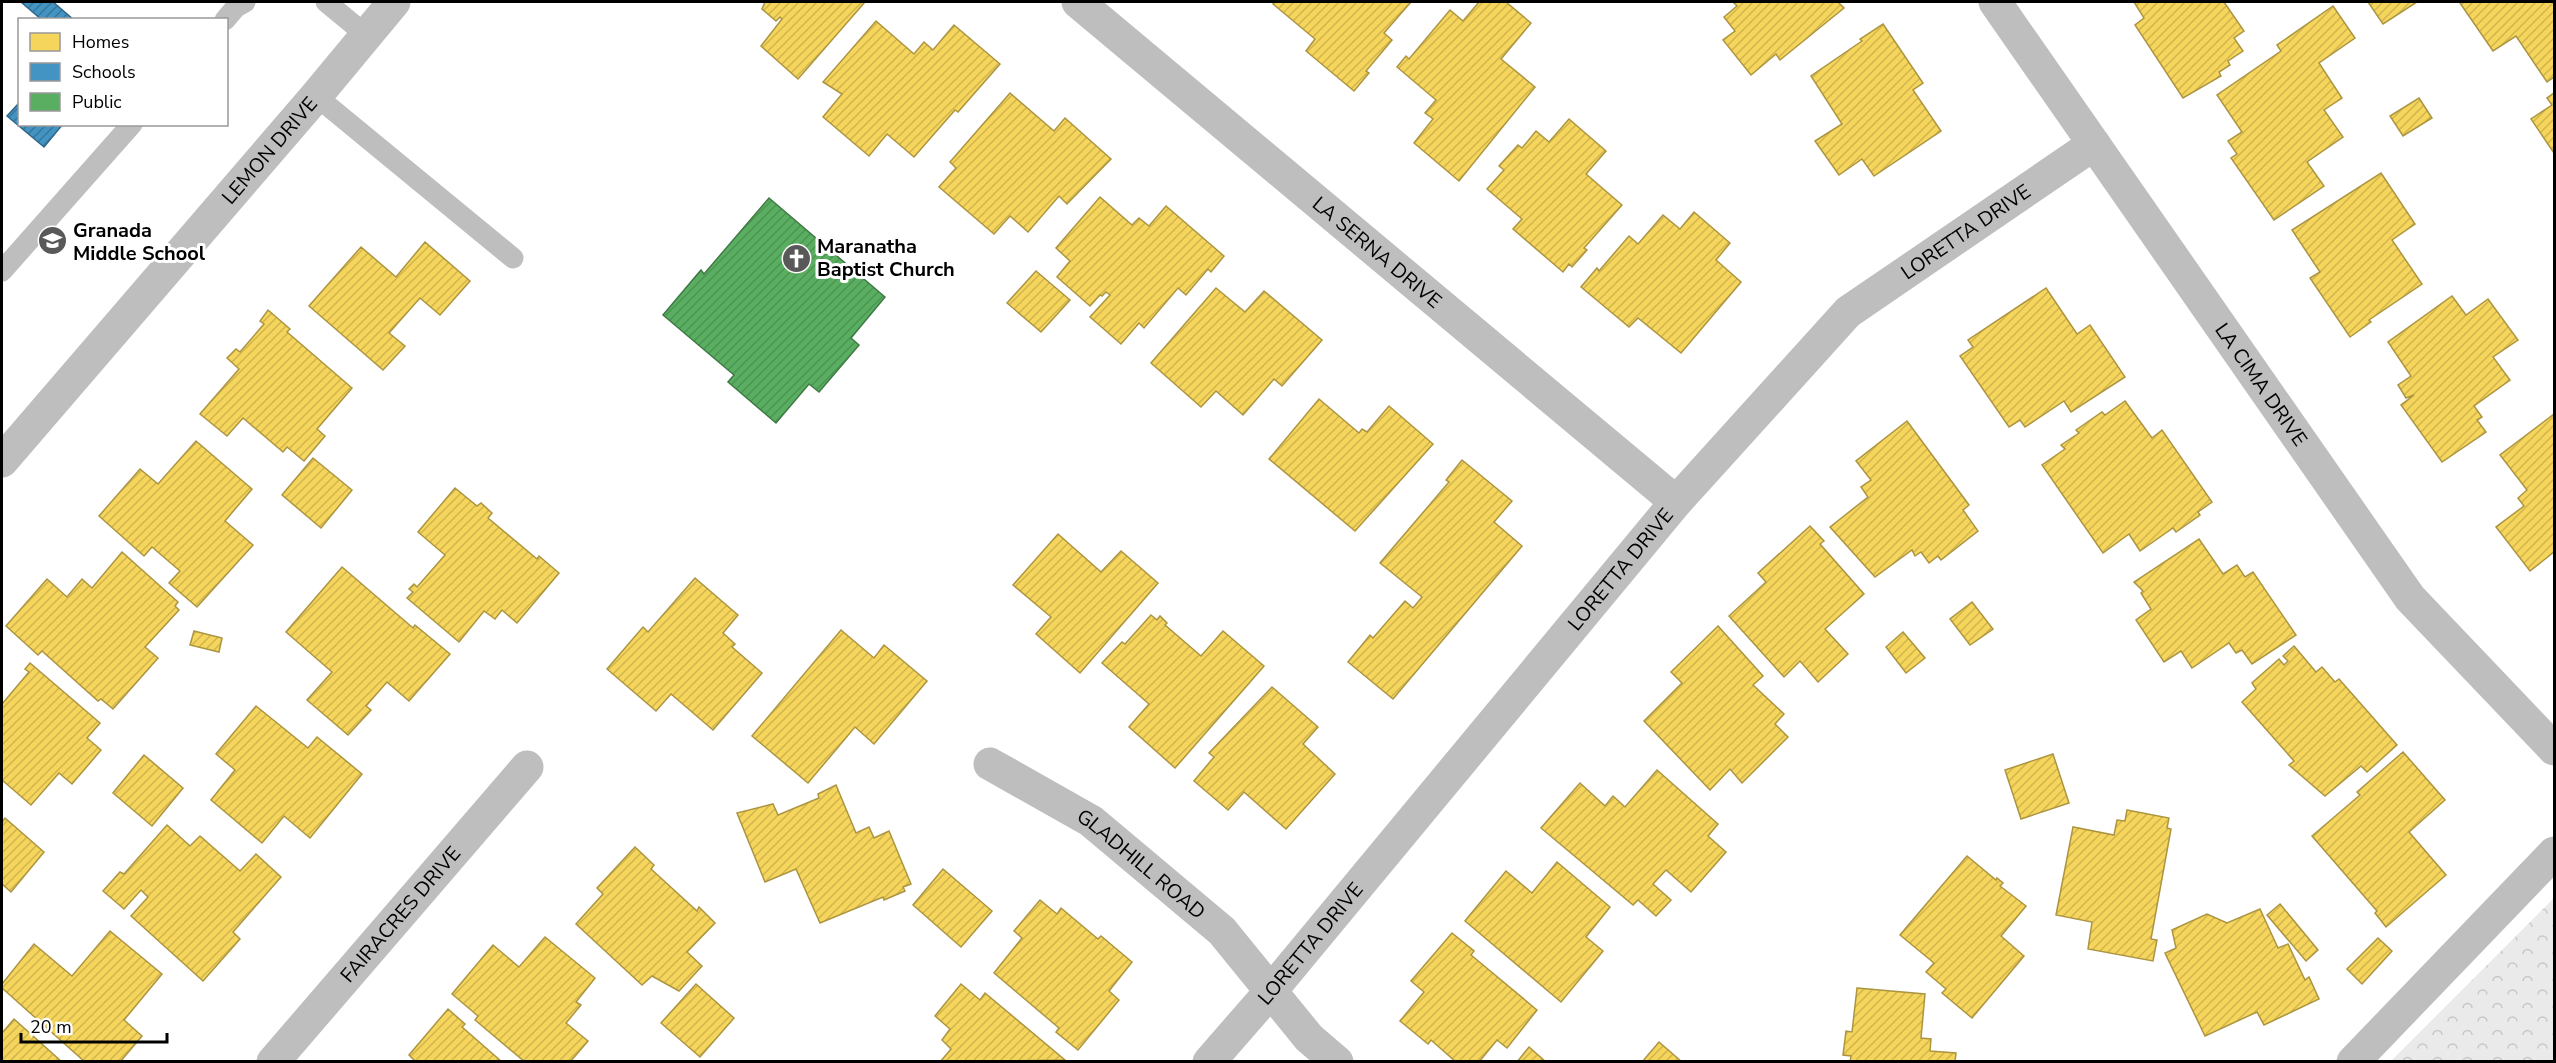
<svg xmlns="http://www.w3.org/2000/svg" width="2556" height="1063" font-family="'Nunito Sans',sans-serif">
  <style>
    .park { fill: url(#park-crowns) }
    .homes { fill: url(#homes-hatch); stroke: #ac9540; stroke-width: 1.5 }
    .schools { fill: url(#schools-hatch); stroke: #2f6788; stroke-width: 1.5 }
    .public { fill: url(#public-hatch); stroke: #3f7a44; stroke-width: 1.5 }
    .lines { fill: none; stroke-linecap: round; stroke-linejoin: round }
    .service { stroke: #bebebe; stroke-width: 21 }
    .minor { stroke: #bebebe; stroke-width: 33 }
    .labels { text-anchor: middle; stroke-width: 6; stroke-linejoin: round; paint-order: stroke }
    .street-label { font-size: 20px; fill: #000; stroke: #fff }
    .poi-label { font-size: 20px; font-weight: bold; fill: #000; stroke: #fff; text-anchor: start }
  </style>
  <defs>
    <pattern id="park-crowns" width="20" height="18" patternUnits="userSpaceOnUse" patternTransform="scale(1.5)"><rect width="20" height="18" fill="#eaeaea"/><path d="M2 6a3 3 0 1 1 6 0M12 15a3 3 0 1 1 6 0" fill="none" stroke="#c7c7c7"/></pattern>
    <pattern id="homes-hatch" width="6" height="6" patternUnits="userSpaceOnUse" patternTransform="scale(1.5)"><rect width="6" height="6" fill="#f6d55c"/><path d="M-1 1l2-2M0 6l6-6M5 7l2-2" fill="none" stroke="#d1b54e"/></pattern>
    <pattern id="schools-hatch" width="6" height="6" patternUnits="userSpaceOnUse" patternTransform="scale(1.5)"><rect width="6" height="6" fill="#4393c3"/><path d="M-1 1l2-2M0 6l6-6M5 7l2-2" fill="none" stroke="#36769c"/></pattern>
    <pattern id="public-hatch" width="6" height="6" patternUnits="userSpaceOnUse" patternTransform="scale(1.5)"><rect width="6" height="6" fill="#5aae61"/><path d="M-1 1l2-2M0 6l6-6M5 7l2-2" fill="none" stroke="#4c9452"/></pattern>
  </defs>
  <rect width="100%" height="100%" fill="#fff"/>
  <!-- park -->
  <polygon class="park" points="2554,898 2554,1061 2391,1061"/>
  <!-- homes -->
  <g class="homes">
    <polygon points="765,2 865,2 798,79 761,46 782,19 780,17 776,21 762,9"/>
    <polygon points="1275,2 1411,2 1384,33 1392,40 1366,71 1369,73 1354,91 1306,51 1315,39 1273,4"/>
    <polygon points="1479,2 1506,2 1531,23 1501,59 1535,87 1459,181 1414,143 1433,119 1425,113 1436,100 1397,67 1406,56 1409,59 1450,10 1463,21"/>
    <polygon points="1733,2 1838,2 1844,8 1780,60 1776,54 1751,75 1723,40 1735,31 1724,17 1737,6"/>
    <polygon points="2134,2 2224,2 2244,31 2234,38 2243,51 2228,61 2230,65 2219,72 2221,76 2183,98 2135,25 2144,18"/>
    <polygon points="2368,2 2417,2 2383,24"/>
    <polygon points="2461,2 2554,2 2554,77 2547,82 2516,36 2493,51 2460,3"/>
    <polygon points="2333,6 2355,38 2319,63 2342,98 2324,110 2343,137 2307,162 2324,186 2274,220 2231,158 2237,154 2228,141 2242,132 2217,95 2281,51 2277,45"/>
    <polygon points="876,21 914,54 924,42 933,50 954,25 1000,64 958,112 955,110 914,157 887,134 869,156 823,117 842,94 823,82"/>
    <polygon points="1883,24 1923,83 1913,90 1941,131 1874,176 1862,159 1839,175 1815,141 1842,124 1811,76 1862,41 1860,39"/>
    <polygon points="1010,93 1054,131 1065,118 1111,159 1067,204 1059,196 1028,232 1010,216 994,234 939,187 956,168 950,162"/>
    <polygon points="2554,93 2554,153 2531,119 2552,105 2547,98"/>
    <polygon points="2419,98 2432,118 2403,136 2390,116"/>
    <polygon points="1569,119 1606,151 1586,174 1622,205 1584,248 1587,250 1572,267 1569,264 1563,272 1513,229 1522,219 1487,189 1504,170 1499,166 1518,145 1522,148 1536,131 1549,142"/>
    <polygon points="2381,173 2415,224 2392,240 2422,284 2369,320 2371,322 2350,337 2310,278 2320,272 2292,230"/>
    <polygon points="1100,197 1132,225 1139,218 1149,226 1166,206 1224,256 1211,272 1208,269 1186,295 1178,288 1144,328 1139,323 1121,344 1090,317 1110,295 1106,292 1102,296 1100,295 1090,306 1057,277 1070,261 1056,248"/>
    <polygon points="1694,212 1730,243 1716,260 1741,282 1681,353 1638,318 1629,327 1581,287 1597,268 1599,271 1629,236 1638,244 1663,215 1680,229"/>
    <polygon points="425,242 470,281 440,315 420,298 389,333 405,346 383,370 309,306 361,247 396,277"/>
    <polygon points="1036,271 1070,300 1041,332 1007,303"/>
    <polygon points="1216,288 1245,312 1264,291 1322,340 1282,386 1274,379 1243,415 1216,391 1201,407 1151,363"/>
    <polygon points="2046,288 2077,334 2090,325 2125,377 2071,412 2064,401 2025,427 2020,420 2009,427 1960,356 1973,347 1968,340"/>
    <polygon points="2452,296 2466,315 2488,299 2518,340 2493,357 2510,380 2474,406 2482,417 2477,420 2486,432 2442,462 2401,405 2414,395 2406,398 2398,385 2411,376 2388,342"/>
    <polygon points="268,310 290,329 287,332 352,388 317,429 325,436 304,461 287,447 283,452 243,418 227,436 200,414 239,369 227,358 236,349 240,352 264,324 260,321"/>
    <polygon points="1319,399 1359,433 1362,429 1367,432 1389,406 1433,444 1355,531 1269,459"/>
    <polygon points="2125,401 2152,438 2162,430 2212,502 2198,512 2200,515 2176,532 2173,528 2140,551 2129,534 2103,553 2042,465 2065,449 2061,445 2079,433 2076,430 2102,412 2105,415"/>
    <polygon points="2554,414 2554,552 2530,571 2496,527 2524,506 2518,498 2527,490 2500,455"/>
    <polygon points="1907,421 1969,505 1963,510 1978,531 1941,560 1938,556 1929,563 1921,552 1915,556 1912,550 1875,577 1830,527 1868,497 1861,487 1871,480 1856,461"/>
    <polygon points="196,441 252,489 225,521 253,545 197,607 169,583 180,571 152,547 144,556 99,516 140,469 158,484"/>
    <polygon points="313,458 352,490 321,528 282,495"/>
    <polygon points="1462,460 1512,501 1494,522 1522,546 1393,699 1348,662 1370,635 1373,638 1405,601 1413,608 1422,597 1380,563 1449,482 1446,480"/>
    <polygon points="455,488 477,506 481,503 492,513 488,518 537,559 539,556 559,573 517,623 502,610 495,619 484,611 459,642 407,598 413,592 409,589 414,584 417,587 445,555 418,532"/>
    <polygon points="1810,526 1824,541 1820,544 1864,594 1825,629 1848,654 1818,682 1800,661 1784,677 1729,616 1766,582 1758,573"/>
    <polygon points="1058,534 1101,572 1121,551 1158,583 1080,673 1036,634 1051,617 1013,585"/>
    <polygon points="2199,539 2223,574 2237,565 2245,577 2253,572 2296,635 2252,664 2242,650 2236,653 2229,643 2192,668 2181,651 2164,662 2136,620 2151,609 2141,593 2143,591 2134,582"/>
    <polygon points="122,552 178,602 175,606 179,610 145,647 158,658 113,709 101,699 98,701 42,651 38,655 6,626 47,579 67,597 82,579 92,588"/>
    <polygon points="342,567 413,628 415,625 450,654 409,701 387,682 366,706 371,710 348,735 307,700 332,672 286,632"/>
    <polygon points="695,578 738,615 723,633 735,644 732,647 762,673 713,730 671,694 656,711 607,669 643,627 648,632"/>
    <polygon points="1972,602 1993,629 1970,645 1950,619"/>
    <polygon points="1151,615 1157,620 1160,616 1167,623 1165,625 1201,656 1223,631 1264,666 1175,768 1129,727 1149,704 1102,663 1122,642 1125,644"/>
    <polygon points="1718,626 1763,676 1753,685 1784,714 1775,724 1788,737 1742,783 1730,769 1710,790 1644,721 1682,683 1671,672"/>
    <polygon points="841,630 874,658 884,645 927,681 874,744 855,727 808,783 752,736"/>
    <polygon points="194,631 222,638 219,652 190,645"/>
    <polygon points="1903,632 1925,658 1906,673 1886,647"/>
    <polygon points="2294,646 2316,672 2322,667 2335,682 2339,679 2397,745 2367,772 2361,766 2325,796 2289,765 2294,761 2242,702 2256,689 2252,683 2279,659 2284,665 2288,661 2283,656"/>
    <polygon points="30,663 100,723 87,738 101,750 72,784 59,773 31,805 2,780 2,704 29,672 25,669"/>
    <polygon points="1272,687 1318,727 1303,744 1335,774 1286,829 1244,792 1228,810 1194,781 1214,757 1209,753"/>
    <polygon points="256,706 308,748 317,737 362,774 310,838 284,816 262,843 211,800 235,770 216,754"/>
    <polygon points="2403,752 2445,800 2409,832 2446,875 2386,927 2375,913 2377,911 2312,836 2360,795 2357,792"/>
    <polygon points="2053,754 2069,803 2021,819 2005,770"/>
    <polygon points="144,755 183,788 152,826 113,793"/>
    <polygon points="1657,770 1718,824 1708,836 1726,852 1691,892 1666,870 1653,884 1671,900 1656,916 1638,900 1633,905 1541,828 1580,783 1605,806 1613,796 1625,807"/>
    <polygon points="836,785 856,833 869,827 874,838 889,831 911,884 903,887 905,891 884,900 883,897 820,923 796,869 765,882 737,813 773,804 778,815 819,798 818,794"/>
    <polygon points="2127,810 2169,818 2167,828 2171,829 2151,939 2157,940 2153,961 2088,949 2092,922 2056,915 2073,827 2114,835 2117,820 2125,821"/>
    <polygon points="5,818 44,852 11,892 2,884 2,822"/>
    <polygon points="167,825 190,846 200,836 240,871 256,854 281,877 233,932 240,939 203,981 131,916 148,897 141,890 124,909 103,891 120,872 124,874"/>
    <polygon points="635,847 654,865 651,869 697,911 699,907 715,923 687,952 702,966 679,991 652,976 642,985 576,924 603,894 597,888"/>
    <polygon points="1967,856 1996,880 1997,878 2003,883 2000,886 2026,906 2001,936 2024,956 1972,1018 1942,993 1946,989 1926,972 1934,963 1900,935"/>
    <polygon points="1557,862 1610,907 1586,937 1603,951 1561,1002 1465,921 1506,871 1532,893"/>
    <polygon points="943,869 992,911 961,947 913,905"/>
    <polygon points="1040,900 1057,914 1061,908 1098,939 1101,936 1132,962 1109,991 1119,1000 1078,1050 1056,1032 1059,1028 994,973 1022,938 1014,931"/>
    <polygon points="2280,904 2318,950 2306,961 2267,915"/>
    <polygon points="2260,909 2278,948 2288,944 2305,980 2309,977 2319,999 2264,1025 2257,1012 2205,1036 2165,953 2176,948 2172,930 2207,914 2227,923"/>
    <polygon points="110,931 162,974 124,1020 142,1036 120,1062 85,1062 2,988 2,984 34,944 72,976"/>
    <polygon points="1452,933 1474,951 1471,955 1537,1010 1507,1048 1497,1040 1479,1062 1456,1062 1431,1040 1428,1044 1400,1021 1424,992 1411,981"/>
    <polygon points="545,937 595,978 576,1002 581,1005 566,1023 588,1041 570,1062 525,1062 475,1020 478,1016 452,994 493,945 519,967"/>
    <polygon points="2378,938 2392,951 2362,984 2347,969"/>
    <polygon points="696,984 734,1018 700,1057 661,1023"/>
    <polygon points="961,984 980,1000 985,993 1065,1060 940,1062 951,1049 942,1040 950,1029 935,1016"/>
    <polygon points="1857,988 1925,994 1921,1038 1931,1039 1930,1051 1956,1053 1955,1062 1850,1062 1851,1056 1843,1055 1846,1031 1852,1032"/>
    <polygon points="448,1009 465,1024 462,1027 502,1062 416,1062 409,1055"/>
    <polygon points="14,1019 62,1062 2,1062 2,1033"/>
    <polygon points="1659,1042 1682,1062 1642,1062"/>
    <polygon points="1529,1047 1546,1062 1517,1062"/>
  </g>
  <!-- schools -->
  <g class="schools">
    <polygon points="21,2 53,2 74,20 42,20"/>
    <polygon points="20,102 20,124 63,124 44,147 7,116"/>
  </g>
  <!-- public -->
  <polygon class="public" points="769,198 885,297 851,338 859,345 819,392 809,384 776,423 728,382 734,375 663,315 701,270 704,274"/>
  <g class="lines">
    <!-- service -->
    <g class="service">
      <polyline points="326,2 366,35"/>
      <polyline points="225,20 236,7 245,2"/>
      <polyline points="316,96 513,258"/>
      <polyline points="2,271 132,124"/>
    </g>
    <!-- minor -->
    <g class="minor">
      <path id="s1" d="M1078,2L1676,502"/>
      <path id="s2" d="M1995,2L2410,598L2554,749"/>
      <path id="s3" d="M2,461L316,96L394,2"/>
      <path id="s4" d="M990,764L1091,821L1222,931L1309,1038L1337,1062"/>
      <path id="s5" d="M273,1062L527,767"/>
      <path id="s6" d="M1209,1062L1270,992L1676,502L1848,312L2094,144"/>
      <polyline points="2353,1062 2554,853"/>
    </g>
  </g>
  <!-- icons -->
  <defs>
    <symbol id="school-disc" viewBox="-11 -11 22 22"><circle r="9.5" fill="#595959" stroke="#fff"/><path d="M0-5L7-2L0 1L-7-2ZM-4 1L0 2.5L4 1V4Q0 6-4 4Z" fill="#fff"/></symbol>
    <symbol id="church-disc" viewBox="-11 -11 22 22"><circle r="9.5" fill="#595959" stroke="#fff"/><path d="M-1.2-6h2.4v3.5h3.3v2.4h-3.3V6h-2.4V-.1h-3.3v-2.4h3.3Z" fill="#fff"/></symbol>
  </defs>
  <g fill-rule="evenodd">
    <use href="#school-disc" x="36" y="224" width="33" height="33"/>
    <use href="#church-disc" x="780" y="242" width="33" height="33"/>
  </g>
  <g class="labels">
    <!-- street labels -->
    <g class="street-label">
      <text dy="7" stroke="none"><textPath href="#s3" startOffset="410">LEMON DRIVE</textPath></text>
      <text dy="7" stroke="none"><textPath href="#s6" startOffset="1128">LORETTA DRIVE</textPath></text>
      <text dy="7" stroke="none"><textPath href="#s1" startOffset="390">LA SERNA DRIVE</textPath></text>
      <text dy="7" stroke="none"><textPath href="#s2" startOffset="466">LA CIMA DRIVE</textPath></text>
      <text dy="7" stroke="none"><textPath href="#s6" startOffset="642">LORETTA DRIVE</textPath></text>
      <text dy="7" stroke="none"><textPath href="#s4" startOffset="182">GLADHILL ROAD</textPath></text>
      <text dy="7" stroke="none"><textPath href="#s5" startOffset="195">FAIRACRES DRIVE</textPath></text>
      <text dy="7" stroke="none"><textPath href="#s6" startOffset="156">LORETTA DRIVE</textPath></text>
    </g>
    <!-- poi labels -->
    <g class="poi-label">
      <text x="73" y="237">Granada<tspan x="73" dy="23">Middle School</tspan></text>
      <text x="817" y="253">Maranatha<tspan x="817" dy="23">Baptist Church</tspan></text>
    </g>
  </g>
  <!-- border -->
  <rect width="2556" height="1063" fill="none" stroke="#000000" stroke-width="6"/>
  <!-- legend -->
  <rect x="18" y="18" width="210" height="108" fill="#ffffff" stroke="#999999" stroke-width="1.5"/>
  <rect x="30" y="33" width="30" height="18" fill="#f6d55c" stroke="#999999" stroke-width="1.5"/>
  <text x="72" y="48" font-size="18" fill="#000000">Homes</text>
  <rect x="30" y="63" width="30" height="18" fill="#4393c3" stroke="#999999" stroke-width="1.5"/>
  <text x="72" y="78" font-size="18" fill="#000000">Schools</text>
  <rect x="30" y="93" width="30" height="18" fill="#5aae61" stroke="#999999" stroke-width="1.5"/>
  <text x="72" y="108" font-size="18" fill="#000000">Public</text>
  <!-- scale -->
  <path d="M21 1033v9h146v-9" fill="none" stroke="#000000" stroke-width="3"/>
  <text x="30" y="1033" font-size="18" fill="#000000" stroke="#ffffff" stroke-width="4.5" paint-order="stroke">20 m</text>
</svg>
